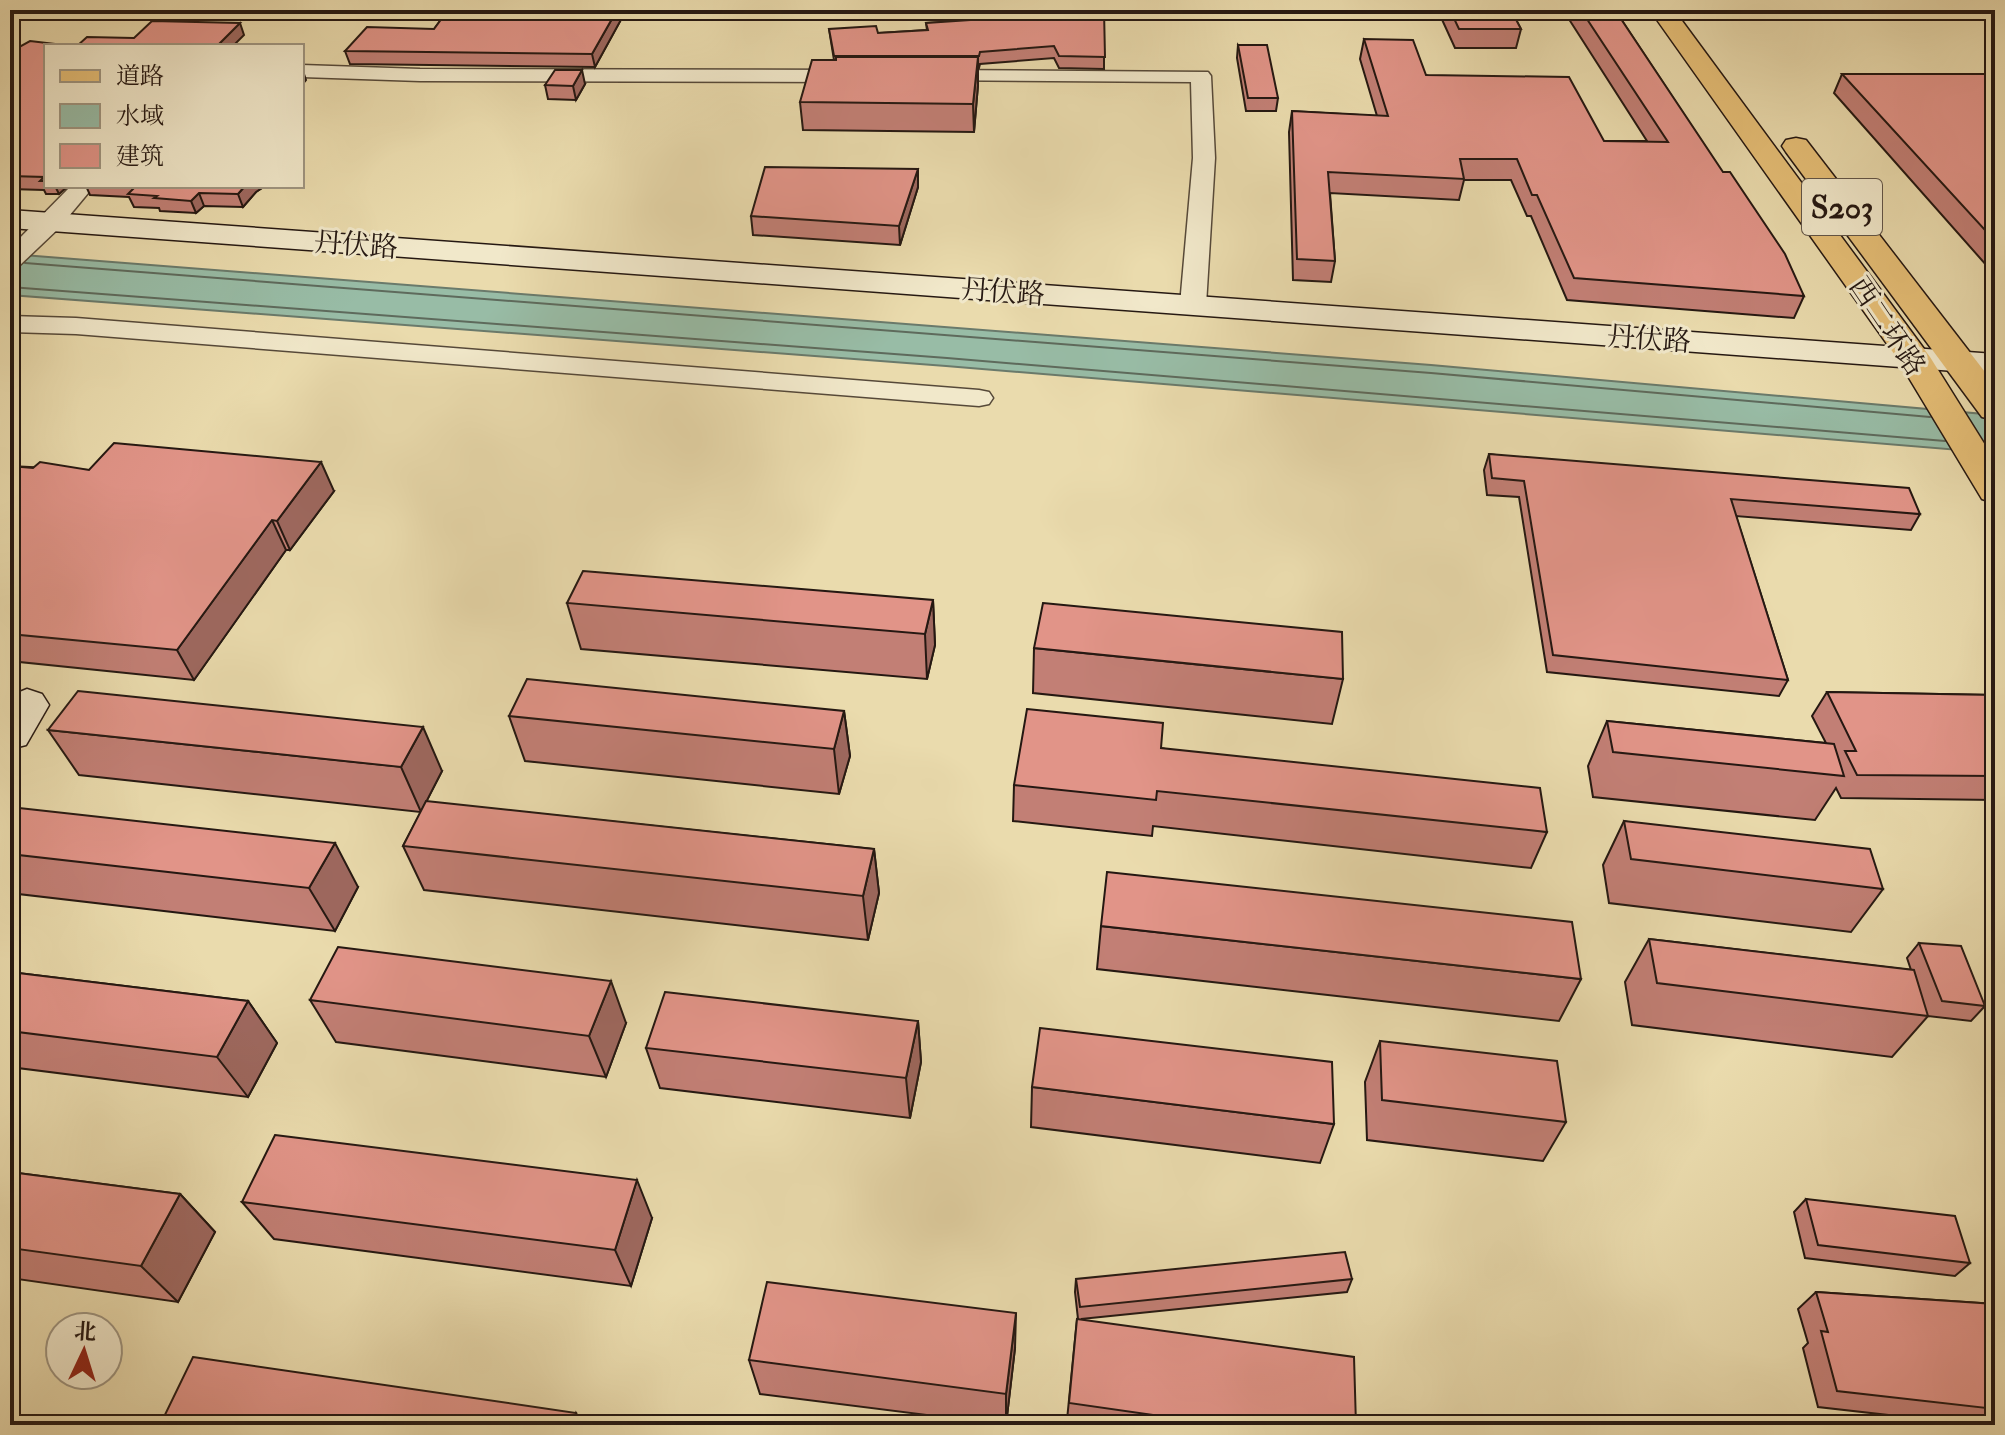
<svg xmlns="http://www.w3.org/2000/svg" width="2005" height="1435" font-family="'IM FELL Double Pica','Noto Serif SC',serif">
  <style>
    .water { fill: #98bca6; stroke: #6a7a6b; stroke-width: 2 }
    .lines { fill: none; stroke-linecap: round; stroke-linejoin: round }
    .shore { stroke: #5e6a5c; stroke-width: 2 }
    .street-casing { stroke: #564939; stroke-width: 3 }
    .secondary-casing { stroke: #251812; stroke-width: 3 }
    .primary-casing { stroke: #251812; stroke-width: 3 }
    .street { fill: #f1e8ca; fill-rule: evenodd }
    .secondary { fill: #f1e8ca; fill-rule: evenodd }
    .primary { fill: #e5be76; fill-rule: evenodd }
    .wall { fill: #c27f75; stroke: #251812; stroke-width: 2 }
    .shaded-wall { fill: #9e685f; stroke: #251812; stroke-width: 2 }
    .building { fill: #e19488; stroke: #251812; stroke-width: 2 }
    .labels { text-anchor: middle; stroke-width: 6; stroke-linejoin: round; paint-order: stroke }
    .far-street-label { font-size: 28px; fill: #251812; stroke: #f1e8ca }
    .shield { fill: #f1e8ca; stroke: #625649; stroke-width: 2 }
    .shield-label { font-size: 32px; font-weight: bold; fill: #251812 }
  </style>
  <rect width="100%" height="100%" fill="#eadbad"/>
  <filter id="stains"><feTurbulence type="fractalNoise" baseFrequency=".0025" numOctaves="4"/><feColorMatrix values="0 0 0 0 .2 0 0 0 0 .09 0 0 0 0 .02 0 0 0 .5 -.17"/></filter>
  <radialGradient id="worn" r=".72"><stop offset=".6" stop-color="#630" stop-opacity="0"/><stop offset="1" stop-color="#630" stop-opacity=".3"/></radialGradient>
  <!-- water -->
  <polygon class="water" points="10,254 1431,365 1995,415 1995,453 946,366 10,295"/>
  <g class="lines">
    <!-- shore -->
    <g class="shore">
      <polyline points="25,263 1431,373 1930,417"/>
      <polyline points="10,287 947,358 1945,441"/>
    </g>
    <defs>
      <g id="street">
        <polygon points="302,65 420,69 851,70 861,76 851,82 420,81 302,77"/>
        <polygon points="932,70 1208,72 1211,76 1215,158 1206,305 1202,310 1184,310 1180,305 1193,158 1191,82 925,80 922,76 925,72"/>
        <polygon points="71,186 94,186 59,228 19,266 10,268 10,248"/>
        <polygon points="10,316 76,318 979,390 989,392 993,398 989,404 979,406 76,334 10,332"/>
      </g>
      <g id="secondary">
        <polygon points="10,210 1995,354 1995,374 10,228"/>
        <polygon points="27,689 42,694 49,705 26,745 10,749 10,696"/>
      </g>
      <g id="primary">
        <polygon points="1650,10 1674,10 1930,357 1995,461 1995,503 1982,499 1897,358"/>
        <polygon points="1796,138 1806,140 1995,385 1995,420 1982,417 1786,152 1782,146 1786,140"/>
      </g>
    </defs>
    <!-- street casing -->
    <use href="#street" class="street-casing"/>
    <!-- secondary casing -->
    <use href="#secondary" class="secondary-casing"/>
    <!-- primary casing -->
    <use href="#primary" class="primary-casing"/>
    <!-- street -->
    <use href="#street" class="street"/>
    <!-- secondary -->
    <use href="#secondary" class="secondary"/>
    <!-- primary -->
    <use href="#primary" class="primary"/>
  </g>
  <!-- wall -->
  <g class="wall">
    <polygon points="448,10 621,10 623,16 595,67 350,64 345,51 434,29"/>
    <polygon points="971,10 1104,10 1104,69 1059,68 1054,58 980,64 979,68 978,68 978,85 974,132 803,130 800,102 834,60 829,29 878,33 927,30 926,23 978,20"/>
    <polygon points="1177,10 1259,10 1259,12 1179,18"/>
    <polygon points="1439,10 1511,10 1521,29 1516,48 1455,48 1439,13"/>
    <polygon points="1565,10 1615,10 1804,296 1794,318 1567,300 1531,216 1527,216 1511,180 1464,180 1459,200 1330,193 1335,261 1331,282 1293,280 1289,132 1292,111 1377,116 1360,59 1364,39 1426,75 1604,141 1647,141 1565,13"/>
    <polygon points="1238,45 1278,98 1276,111 1246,111 1237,58"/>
    <polygon points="46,46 46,186 68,186 59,194 46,194 44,190 10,189 10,52"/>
    <polygon points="1842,74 1995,74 1995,275 1834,93"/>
    <polygon points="585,84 576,100 548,99 545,85"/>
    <polygon points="918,169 918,187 900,245 753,235 751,216"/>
    <polygon points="86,186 265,186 256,192 243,207 204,206 196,213 160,211 159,208 134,207 129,197 90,195"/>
    <polygon points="1489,454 1920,514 1911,530 1736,516 1788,680 1779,696 1547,672 1519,497 1487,495 1484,470"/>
    <polygon points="10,466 89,470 334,491 290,550 286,550 194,680 10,661"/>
    <polygon points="933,600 935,645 927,679 581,649 567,603"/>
    <polygon points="1034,648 1343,679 1332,724 1033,693"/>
    <polygon points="1827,692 1995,695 1995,800 1841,798 1836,788 1815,820 1593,797 1588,766 1607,721 1826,743 1812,716"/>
    <polygon points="844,711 850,756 839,794 525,761 509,716"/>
    <polygon points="48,730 442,771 426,802 874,849 879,893 868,940 424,890 403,846 421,812 79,775"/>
    <polygon points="1161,748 1547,832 1531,868 1153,826 1152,836 1013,821 1014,785"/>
    <polygon points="10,807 358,887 335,931 10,893"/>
    <polygon points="1624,821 1883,889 1851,932 1609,903 1603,865"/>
    <polygon points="1101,926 1581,979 1559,1021 1097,969"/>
    <polygon points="1649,939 1911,970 1907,958 1919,943 1985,1006 1971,1021 1928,1016 1892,1057 1632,1025 1625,982"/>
    <polygon points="10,972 248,1001 277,1043 248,1097 10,1067"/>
    <polygon points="310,1000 626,1023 606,1077 336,1042"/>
    <polygon points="918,1021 921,1062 910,1118 660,1088 646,1048"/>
    <polygon points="1380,1041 1566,1122 1543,1161 1367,1140 1365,1082"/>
    <polygon points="1032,1087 1334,1124 1320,1163 1031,1127"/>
    <polygon points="10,1172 180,1194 215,1232 178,1302 10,1278"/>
    <polygon points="1806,1199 1970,1263 1955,1276 1805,1258 1794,1212"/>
    <polygon points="242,1202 652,1218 631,1286 274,1239"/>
    <polygon points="1076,1279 1352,1279 1347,1292 1081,1319 1356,1425 1102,1425 1067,1420 1077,1319 1078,1319 1075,1292"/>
    <polygon points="1816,1292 1995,1304 1995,1425 1977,1425 1818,1407 1803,1348 1808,1343 1798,1309"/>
    <polygon points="1015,1348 1006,1425 760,1394 749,1360"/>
  </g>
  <!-- shaded-wall -->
  <g class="shaded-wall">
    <polygon points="617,10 621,10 623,16 595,67 592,54"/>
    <polygon points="240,23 244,35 233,46 217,46"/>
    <polygon points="978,57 978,85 974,132 973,104"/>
    <polygon points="302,68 306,80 302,85"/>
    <polygon points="582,70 585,84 576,100 573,86"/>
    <polygon points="918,169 918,187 900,245 899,226"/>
    <polygon points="55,186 68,186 59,194"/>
    <polygon points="245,186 265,186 256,192 243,207 238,194"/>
    <polygon points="199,193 204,206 196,213 191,201"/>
    <polygon points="321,462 334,491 290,550 277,521"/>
    <polygon points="272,520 286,550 194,680 177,650"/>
    <polygon points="933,600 935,645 927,679 925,634"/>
    <polygon points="844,711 850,756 839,794 834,749"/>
    <polygon points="423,727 442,771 421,812 401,767"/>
    <polygon points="335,843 358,887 335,931 309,888"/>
    <polygon points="874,849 879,893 868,940 863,896"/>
    <polygon points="611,981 626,1023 606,1077 589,1036"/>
    <polygon points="248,1001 277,1043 248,1097 217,1057"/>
    <polygon points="918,1021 921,1062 910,1118 906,1078"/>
    <polygon points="637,1180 652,1218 631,1286 615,1250"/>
    <polygon points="180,1194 215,1232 178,1302 141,1266"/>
    <polygon points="1016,1313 1015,1348 1006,1425 1006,1394"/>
    <polygon points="576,1413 583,1425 572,1425"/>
  </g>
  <!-- building -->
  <g class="building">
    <polygon points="448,10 617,10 592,54 345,51 367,27 434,29"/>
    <polygon points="979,10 1104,10 1105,57 1059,56 1054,46 980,52 979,56 834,56 829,29 876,26 878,33 928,30 926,23 987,19"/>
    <polygon points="1450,10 1511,10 1521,29 1459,29"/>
    <polygon points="1581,10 1615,10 1723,172 1730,172 1785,254 1804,296 1574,278 1537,195 1532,195 1517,159 1460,159 1464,179 1328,172 1335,261 1297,259 1292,111 1388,116 1364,39 1413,40 1426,75 1569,77 1604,141 1668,142"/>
    <polygon points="152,21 240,23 217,46 77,46 87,37 134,38"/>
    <polygon points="30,41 72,46 46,46 46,181 40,181 44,177 10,176 10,52"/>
    <polygon points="1238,45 1267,45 1278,98 1248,98"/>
    <polygon points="836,57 978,57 973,104 800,102 812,60 836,60"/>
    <polygon points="555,70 582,70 573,86 545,85"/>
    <polygon points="1842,74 1995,74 1995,241"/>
    <polygon points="765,167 918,169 899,226 751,216"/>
    <polygon points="136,186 245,186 238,194 199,193 191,201 154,198 157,196 128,194"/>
    <polygon points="114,443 321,462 277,521 272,520 177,650 10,634 10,466 33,468 40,462 89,470"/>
    <polygon points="1489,454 1909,488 1920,514 1731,499 1788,680 1553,655 1524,481 1492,478"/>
    <polygon points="583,571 933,600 925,634 567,603"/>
    <polygon points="1043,603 1342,632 1343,679 1034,648"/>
    <polygon points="527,679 844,711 834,749 509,716"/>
    <polygon points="78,691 423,727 401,767 48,730"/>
    <polygon points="1827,692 1995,695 1995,776 1857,775 1845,751 1856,751"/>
    <polygon points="1027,709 1163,723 1161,748 1540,788 1547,832 1157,791 1156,800 1014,785"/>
    <polygon points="1607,721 1834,744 1844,776 1613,752"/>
    <polygon points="426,801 874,849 863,896 403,846"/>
    <polygon points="10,807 335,843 309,888 10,854"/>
    <polygon points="1624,821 1870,849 1883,889 1631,859"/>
    <polygon points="1107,872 1572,922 1581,979 1101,926"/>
    <polygon points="1649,939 1914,970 1928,1016 1657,983"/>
    <polygon points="1919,943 1961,946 1985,1006 1942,1001"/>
    <polygon points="338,947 611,981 589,1036 310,1000"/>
    <polygon points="10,972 248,1001 217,1057 10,1031"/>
    <polygon points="665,992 918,1021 906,1078 646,1048"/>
    <polygon points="1040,1028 1332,1062 1334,1124 1032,1087"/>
    <polygon points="1380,1041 1557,1061 1566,1122 1382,1100"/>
    <polygon points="275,1135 637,1180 615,1250 242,1202"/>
    <polygon points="10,1172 180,1194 141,1266 10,1248"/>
    <polygon points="1806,1199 1955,1216 1970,1263 1818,1245"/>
    <polygon points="1345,1252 1352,1279 1080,1307 1076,1279"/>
    <polygon points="767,1282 1016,1313 1006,1394 749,1360"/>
    <polygon points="1816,1292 1995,1304 1995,1409 1837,1391 1821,1331 1828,1332"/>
    <polygon points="1077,1319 1354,1357 1356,1425 1223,1425 1069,1403"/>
    <polygon points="193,1357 576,1413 572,1425 160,1425"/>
    <polygon points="10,1420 44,1425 10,1425"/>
  </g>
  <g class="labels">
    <!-- far-street labels -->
    <g class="far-street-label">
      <text transform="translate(356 244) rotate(4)" y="10">丹伏路</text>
      <text transform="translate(1003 291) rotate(4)" y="10">丹伏路</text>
      <text transform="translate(1888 326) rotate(56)" y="10">西二环路</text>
      <text transform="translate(1649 338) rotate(4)" y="10">丹伏路</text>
    </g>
    <!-- shield labels -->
    <rect class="shield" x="1802" y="179" width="80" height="56" rx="6"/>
    <g class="shield-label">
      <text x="1842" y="218">S203</text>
    </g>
  </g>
  <!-- margin -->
  <rect width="2005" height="1435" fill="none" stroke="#eadbad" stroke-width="40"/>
  <rect x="12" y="12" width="1981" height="1411" fill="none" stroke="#251812" stroke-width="4"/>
  <rect x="20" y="20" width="1965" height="1395" fill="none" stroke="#251812" stroke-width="2"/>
  <!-- legend -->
  <rect x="44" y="44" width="260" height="144" fill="#f1e8ca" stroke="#9f9580" stroke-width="2"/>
  <rect x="60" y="70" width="40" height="12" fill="#e5be76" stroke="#9f9580" stroke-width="2"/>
  <text x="116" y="84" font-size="24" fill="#251812">道路</text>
  <rect x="60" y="104" width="40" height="24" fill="#98bca6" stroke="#9f9580" stroke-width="2"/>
  <text x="116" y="124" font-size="24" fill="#251812">水域</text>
  <rect x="60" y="144" width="40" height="24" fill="#e19488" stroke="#9f9580" stroke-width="2"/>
  <text x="116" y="164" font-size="24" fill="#251812">建筑</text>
  <!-- north arrow -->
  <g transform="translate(84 1351) rotate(4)"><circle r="38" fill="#f1e8ca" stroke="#9f9580" stroke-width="2"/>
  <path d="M0-6L14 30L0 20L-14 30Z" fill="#8f2418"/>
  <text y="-12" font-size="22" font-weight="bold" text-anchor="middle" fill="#251812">北</text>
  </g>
  <rect width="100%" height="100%" filter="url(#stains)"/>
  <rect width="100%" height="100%" fill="url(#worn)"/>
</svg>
